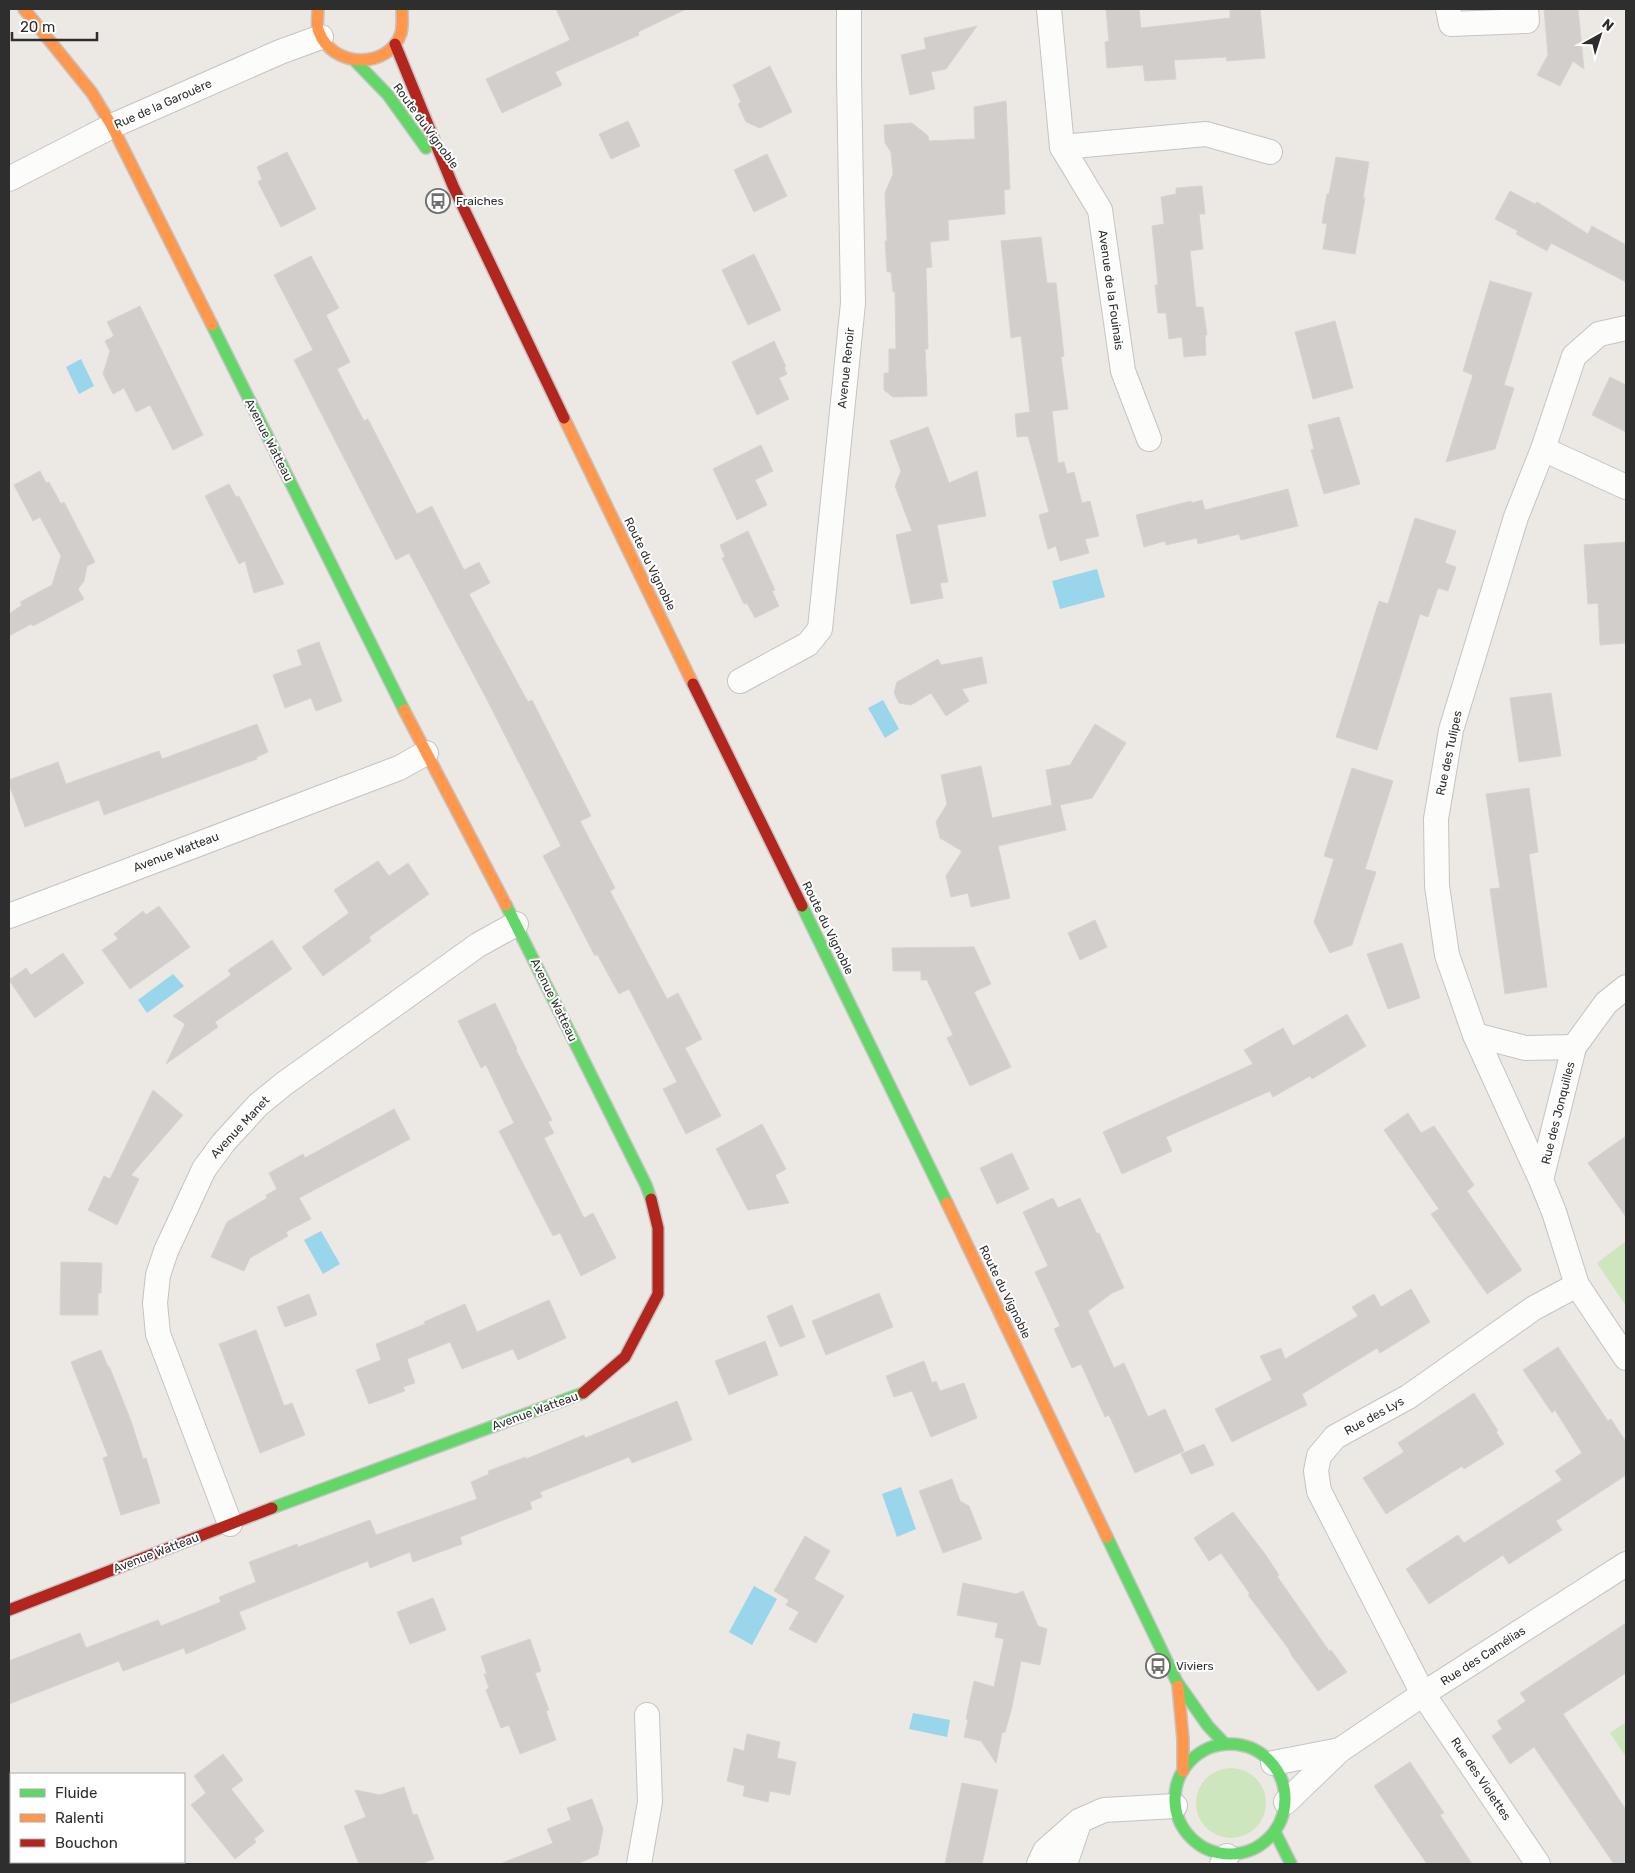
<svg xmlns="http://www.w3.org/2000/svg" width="1635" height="1873" font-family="Rubik,sans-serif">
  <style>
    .green { fill: #cee6be }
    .water { fill: #99d6ec }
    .building { fill: #d1cecb; stroke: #d7d4d0 }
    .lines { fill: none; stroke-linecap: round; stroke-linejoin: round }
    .street-casing { stroke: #c5c4c5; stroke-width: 26 }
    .fast-casing { stroke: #c5c4c5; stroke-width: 14 }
    .slow-casing { stroke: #c5c4c5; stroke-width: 14 }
    .jam-casing { stroke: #c5c4c5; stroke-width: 14 }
    .street { stroke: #fcfcfb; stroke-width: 24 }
    .fast { stroke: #63d668; stroke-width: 11 }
    .slow { stroke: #ff974d; stroke-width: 11 }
    .jam { stroke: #b3261e; stroke-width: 11 }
    .labels { text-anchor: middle; stroke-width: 4; stroke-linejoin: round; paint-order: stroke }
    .street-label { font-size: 12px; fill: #2e2e2e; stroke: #fff }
    .poi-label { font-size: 12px; fill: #2e2e2e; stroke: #fff; text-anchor: start }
  </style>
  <rect width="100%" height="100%" fill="#ece8e4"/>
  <!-- green -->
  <g class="green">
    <polygon points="1626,1241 1626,1306 1597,1263"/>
    <polygon points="1626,1722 1626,1757 1610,1733"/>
    <circle cx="1231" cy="1803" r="35"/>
  </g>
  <!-- water -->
  <g class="water">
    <polygon points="81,359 94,386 79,394 66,367"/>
    <polygon points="1097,569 1105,597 1060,609 1052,581"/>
    <polygon points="883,700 899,729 885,738 868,708"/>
    <polygon points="173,974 184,986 147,1013 138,1000"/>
    <polygon points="321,1231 340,1264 323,1274 304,1240"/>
    <polygon points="901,1487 916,1529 897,1537 882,1494"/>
    <polygon points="754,1586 777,1599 752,1645 729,1632"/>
    <polygon points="913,1713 950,1720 947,1737 909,1729"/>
  </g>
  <!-- building -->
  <g class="building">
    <polygon points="556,9 686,9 638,32 639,35 555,72 562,85 502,113 486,79 570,40"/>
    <polygon points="1106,9 1139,9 1141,28 1230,18 1230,10 1260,9 1265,58 1227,61 1226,57 1174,60 1176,79 1145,81 1143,65 1107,68 1105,42 1109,41"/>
    <polygon points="1544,9 1578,9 1584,69 1573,61 1560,86 1537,75 1548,55"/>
    <polygon points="977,26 946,69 931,72 935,89 910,95 901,55 926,49 924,38"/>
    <polygon points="770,66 792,112 760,128 746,122 738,104 741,102 733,85"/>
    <polygon points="1006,101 1010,189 1004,190 1005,214 948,220 949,240 930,242 932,267 926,268 928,349 925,349 927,396 893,397 884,390 884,373 889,373 889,349 896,349 895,292 893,292 891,272 887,272 885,241 887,241 885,193 893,174 891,152 885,143 884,125 912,123 928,136 929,141 975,139 974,107"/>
    <polygon points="628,121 640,146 611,159 599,134"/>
    <polygon points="287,152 316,209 281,227 258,182 262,179 257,167"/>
    <polygon points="767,154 787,196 754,212 734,170"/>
    <polygon points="1336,157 1369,162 1363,198 1365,198 1355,254 1323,249 1327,224 1322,223 1327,194 1329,194"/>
    <polygon points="1202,186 1205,214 1199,214 1203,249 1190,251 1196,307 1203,307 1207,335 1205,335 1206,355 1184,357 1182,337 1169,339 1166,313 1158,313 1155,285 1158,285 1152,226 1164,224 1161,197 1176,194 1176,188"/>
    <polygon points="1510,191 1535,204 1537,202 1588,234 1592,226 1626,245 1626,282 1551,243 1547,251 1516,234 1518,231 1495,219"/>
    <polygon points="1041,237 1047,283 1056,283 1064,356 1061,357 1068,409 1052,411 1058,463 1064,462 1067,474 1074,472 1082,503 1090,501 1099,536 1085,539 1089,553 1060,561 1056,546 1048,549 1039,515 1049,512 1028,436 1017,437 1015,414 1030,412 1021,336 1011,338 1001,241"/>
    <polygon points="754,254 781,310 748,325 722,270"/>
    <polygon points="311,256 339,308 326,315 350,362 337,369 364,421 368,419 417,514 432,506 464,570 479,562 490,583 469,594 528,702 532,700 591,816 580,821 615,888 610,891 667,999 678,993 702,1039 685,1048 721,1116 686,1134 663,1089 677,1082 629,989 619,994 597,954 595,956 543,856 561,846 549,822 484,694 409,553 396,560 294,360 313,350 274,275"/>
    <polygon points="1490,281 1532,293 1504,385 1514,388 1495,449 1446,462 1473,375 1463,371"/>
    <polygon points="140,306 203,435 173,450 150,405 136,412 124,388 113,394 103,374 110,351 105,341 114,336 107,322"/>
    <polygon points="1335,321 1353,388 1313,399 1295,332"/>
    <polygon points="774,341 786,367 784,367 787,374 779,378 789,399 757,415 732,362"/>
    <polygon points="1610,377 1626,385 1626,432 1592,415"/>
    <polygon points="1339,417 1360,484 1324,494 1311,450 1314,449 1308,425"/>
    <polygon points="928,427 949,483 977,471 986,516 937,525 948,582 940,583 943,598 911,604 896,535 912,531 895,486 901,471 890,441"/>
    <polygon points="761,445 773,471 755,480 767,505 737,520 713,469"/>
    <polygon points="40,471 46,483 49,482 61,504 64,502 95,562 87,566 84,581 78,589 84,599 33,626 31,624 9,636 9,614 22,605 20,602 52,585 61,556 40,517 33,521 14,485"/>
    <polygon points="229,484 236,497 239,496 284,584 254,593 245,561 239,564 205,496"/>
    <polygon points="1288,489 1298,526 1241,540 1239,534 1198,544 1197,538 1166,545 1165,541 1144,547 1136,515 1191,501 1192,503 1202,500 1205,510"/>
    <polygon points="1415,518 1456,531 1445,563 1456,567 1448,591 1438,588 1428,617 1420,614 1377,750 1336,737 1379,601 1388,604"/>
    <polygon points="748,531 775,590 772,591 779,606 755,618 747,603 744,604 722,558 725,557 720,545"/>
    <polygon points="1626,542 1626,643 1600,645 1598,603 1588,604 1584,545"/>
    <polygon points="319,642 342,701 316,711 311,698 285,708 273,675 302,665 297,650"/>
    <polygon points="982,657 987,683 962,689 969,701 946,716 931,693 911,705 899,703 894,693 897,682 938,659 941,665"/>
    <polygon points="1551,693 1561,756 1519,762 1510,698"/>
    <polygon points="257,724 268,752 257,757 257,759 104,815 99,800 25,827 9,784 9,780 58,762 66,784 159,751 162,759"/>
    <polygon points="1095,724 1126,743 1092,798 1060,805 1066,830 998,846 1010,898 971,907 968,893 951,897 946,876 962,851 940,838 936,822 947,804 941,775 981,766 992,818 1052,805 1046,770 1070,765"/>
    <polygon points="1352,768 1393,781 1365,869 1376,872 1352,945 1330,953 1314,922 1334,859 1324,856"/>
    <polygon points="1529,788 1538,852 1529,854 1547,987 1505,994 1490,889 1500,888 1486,794"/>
    <polygon points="378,861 389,876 408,863 429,894 369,937 371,941 323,976 302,947 349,913 334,890"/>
    <polygon points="159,906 190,947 130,989 102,950 118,939 114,934 143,911 146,915"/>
    <polygon points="1095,920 1107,947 1080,960 1068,933"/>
    <polygon points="272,940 292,969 215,1022 218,1027 166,1064 185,1024 173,1016 231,975 228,970"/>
    <polygon points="1402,943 1420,998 1388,1009 1367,954"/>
    <polygon points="974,947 991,984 974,992 1011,1067 970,1086 947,1038 953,1035 927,980 921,980 921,971 893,971 892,948"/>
    <polygon points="63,953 84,983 35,1018 9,980 26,968 31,975"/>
    <polygon points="495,1003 517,1049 516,1050 552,1120 548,1122 554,1133 544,1138 584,1218 593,1213 616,1258 581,1276 560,1233 553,1236 499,1131 514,1123 486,1065 481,1068 458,1021"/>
    <polygon points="1347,1014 1366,1046 1312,1079 1310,1076 1273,1097 1270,1091 1166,1137 1172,1151 1122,1174 1103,1132 1253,1064 1244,1050 1283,1028 1293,1046"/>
    <polygon points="153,1090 183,1115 131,1175 139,1179 117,1225 88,1210 104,1176 110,1179"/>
    <polygon points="394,1109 410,1139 299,1198 311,1219 286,1232 288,1236 250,1258 244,1271 211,1257 227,1222 267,1198 266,1195 277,1189 269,1173 303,1154 305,1158"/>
    <polygon points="1408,1113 1421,1133 1434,1126 1474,1185 1467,1191 1522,1270 1487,1294 1431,1214 1439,1209 1384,1130"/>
    <polygon points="762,1124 786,1169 775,1175 789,1203 748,1210 716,1149"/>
    <polygon points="1626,1136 1626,1217 1588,1163"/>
    <polygon points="1012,1153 1029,1189 997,1204 980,1168"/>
    <polygon points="1053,1198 1058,1208 1080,1198 1097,1234 1099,1233 1124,1288 1112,1293 1088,1311 1114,1368 1124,1363 1148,1417 1165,1409 1184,1451 1135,1473 1109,1415 1105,1417 1081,1364 1072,1368 1054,1329 1060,1326 1035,1272 1048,1266 1023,1212"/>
    <polygon points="61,1262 102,1263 101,1293 98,1293 98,1315 60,1315"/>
    <polygon points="1411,1289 1430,1322 1380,1353 1377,1348 1302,1394 1307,1405 1232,1442 1215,1409 1272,1380 1260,1356 1281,1348 1285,1359 1358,1316 1352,1307 1374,1294 1381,1307"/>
    <polygon points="879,1293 893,1327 826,1355 812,1321"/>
    <polygon points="309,1294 317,1315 285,1327 277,1307"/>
    <polygon points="549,1300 566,1338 518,1360 513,1349 462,1369 450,1342 407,1359 415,1383 403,1387 405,1391 369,1404 356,1370 381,1360 376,1344 425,1324 424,1322 465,1304 477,1332"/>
    <polygon points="792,1305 805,1337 780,1347 767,1316"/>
    <polygon points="256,1330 284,1406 292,1403 305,1435 260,1453 219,1344"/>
    <polygon points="765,1341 778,1375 729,1395 715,1361"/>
    <polygon points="1558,1347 1608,1421 1611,1419 1626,1442 1626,1475 1556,1521 1562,1530 1509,1564 1503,1555 1429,1604 1406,1569 1458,1535 1464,1543 1562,1480 1555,1471 1582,1453 1555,1410 1552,1413 1523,1370"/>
    <polygon points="101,1350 108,1367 109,1366 131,1421 143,1459 146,1458 160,1503 121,1515 103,1458 108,1456 71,1362"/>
    <polygon points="924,1361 932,1383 936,1381 940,1391 964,1383 977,1418 931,1437 912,1391 894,1397 886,1376"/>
    <polygon points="1474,1393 1498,1431 1496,1432 1504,1444 1464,1469 1462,1466 1386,1514 1363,1478 1404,1452 1398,1443"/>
    <polygon points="677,1401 692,1440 632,1463 629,1457 540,1492 542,1497 530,1502 532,1509 460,1537 462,1544 413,1562 410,1552 370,1568 368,1561 239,1612 246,1629 186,1654 184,1648 123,1671 119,1661 9,1704 9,1661 80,1633 86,1648 158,1620 161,1626 221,1602 219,1597 256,1582 249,1562 297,1544 298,1547 370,1520 376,1535 477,1499 471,1482 489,1474 488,1471 526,1457 526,1459 584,1435 585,1438"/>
    <polygon points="1204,1444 1214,1465 1191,1474 1181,1454"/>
    <polygon points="952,1479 960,1501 969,1506 982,1539 943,1553 919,1491"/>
    <polygon points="1233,1512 1265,1554 1279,1575 1277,1576 1329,1651 1331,1650 1347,1672 1318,1691 1292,1656 1288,1648 1248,1595 1250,1594 1221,1553 1209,1561 1194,1538"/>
    <polygon points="805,1536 830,1551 814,1579 844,1596 816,1643 789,1629 799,1612 786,1605 789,1600 774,1591"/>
    <polygon points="963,1583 1016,1594 1023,1591 1038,1626 1047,1629 1040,1665 1021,1661 1012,1707 1005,1732 1002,1733 996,1763 981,1741 964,1737 968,1720 966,1719 974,1681 994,1687 1004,1639 995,1637 998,1623 957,1615"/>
    <polygon points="433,1598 446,1630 410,1644 397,1612"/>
    <polygon points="1626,1623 1626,1673 1563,1714 1626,1810 1626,1864 1614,1864 1534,1747 1510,1764 1492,1736 1502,1729 1497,1721 1526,1701 1520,1693"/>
    <polygon points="530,1639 541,1671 535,1673 549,1710 546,1711 556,1740 520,1754 509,1725 501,1728 486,1690 489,1688 484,1674 487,1674 481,1656"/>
    <polygon points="747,1734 780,1742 777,1758 796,1762 790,1795 770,1791 768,1802 743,1796 745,1786 727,1781 734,1748 744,1751"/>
    <polygon points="223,1754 243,1780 231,1789 264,1831 254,1839 256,1842 235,1859 191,1805 206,1793 194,1776"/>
    <polygon points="1410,1762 1444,1813 1440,1815 1472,1864 1427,1864 1374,1786"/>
    <polygon points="962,1783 998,1790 982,1864 945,1864"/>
    <polygon points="404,1787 413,1815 417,1814 434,1859 420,1864 359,1864 344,1826 366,1817 355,1790 380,1795"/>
    <polygon points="592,1799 603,1829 598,1855 576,1864 502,1864 502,1863 553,1843 547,1829 571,1820 567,1808"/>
  </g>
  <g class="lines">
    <defs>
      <g id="street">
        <polyline points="1049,9 1062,147 1100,210 1123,371 1149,439"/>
        <polyline points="1448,9 1451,24 1527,21 1526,9"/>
        <polyline points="1062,147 1206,134 1270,152"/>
        <polyline points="9,179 112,126 280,52 321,37"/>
        <polyline points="1543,449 1626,487"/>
        <polyline points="740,681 808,644 820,629 853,303 849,76 849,9"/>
        <polyline points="9,916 399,768 426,753"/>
        <polyline points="1626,987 1606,1003 1574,1047 1541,1180 1554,1212 1577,1285 1626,1358"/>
        <polyline points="1475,1035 1525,1048 1574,1047"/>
        <polyline points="1541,1180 1475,1035 1447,955 1437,886 1436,819 1451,730 1516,517 1543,449 1574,356 1599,334 1626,328"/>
        <polyline points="230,1524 158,1334 155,1303 158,1275 166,1251 204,1169 224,1142 258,1105 285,1083 478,945 516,924"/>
        <polyline points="1273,1763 1340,1750"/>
        <polyline points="1286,1802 1340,1750 1423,1694 1626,1564"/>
        <polyline points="639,1864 650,1802 647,1715"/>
        <polyline points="1039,1864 1045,1851 1079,1821 1104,1810 1175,1806"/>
        <polyline points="1065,1864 1079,1823"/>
        <polyline points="1222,1864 1227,1856"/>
        <polyline points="1538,1864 1423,1694 1319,1491 1316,1471 1319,1456 1335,1437 1408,1397 1534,1308 1577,1285"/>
      </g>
      <g id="fast">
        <polyline points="356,62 388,95 426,148"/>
        <polyline points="212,325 404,710"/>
        <polyline points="506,905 646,1185 651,1199"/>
        <polyline points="802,906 947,1203"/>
        <polyline points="272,1508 583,1393"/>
        <polyline points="1107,1537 1177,1682 1208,1726 1225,1744"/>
        <circle cx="1230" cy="1799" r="55"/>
        <polyline points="1275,1832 1291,1864"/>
      </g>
      <g id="slow">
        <polyline points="24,9 92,93 112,126 212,325"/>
        <path d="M318,9C318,16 316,26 319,32C332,68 389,70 401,33C403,26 402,16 402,9"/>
        <polyline points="564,418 693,684"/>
        <polyline points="404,710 506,905"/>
        <polyline points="947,1203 1107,1537"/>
        <polyline points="1178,1686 1183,1739 1183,1771"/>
      </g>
      <g id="jam">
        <polyline points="395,44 453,186 564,418"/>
        <polyline points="693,684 802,906"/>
        <polyline points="583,1393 625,1357 658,1294 658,1228 651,1199"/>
        <polyline points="9,1610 272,1508"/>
      </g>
    </defs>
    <!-- street casing -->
    <use href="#street" class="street-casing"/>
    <!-- fast casing -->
    <use href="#fast" class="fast-casing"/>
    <!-- slow casing -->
    <use href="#slow" class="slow-casing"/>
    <!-- jam casing -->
    <use href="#jam" class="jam-casing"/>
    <!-- street -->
    <use href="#street" class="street"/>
    <!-- fast -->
    <use href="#fast" class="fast"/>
    <!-- slow -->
    <use href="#slow" class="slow"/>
    <!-- jam -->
    <use href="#jam" class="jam"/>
  </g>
  <!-- icons -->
  <defs>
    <symbol id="bus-ring" viewBox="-11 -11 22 22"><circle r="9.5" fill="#fff" stroke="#706f6e" stroke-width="1.5"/><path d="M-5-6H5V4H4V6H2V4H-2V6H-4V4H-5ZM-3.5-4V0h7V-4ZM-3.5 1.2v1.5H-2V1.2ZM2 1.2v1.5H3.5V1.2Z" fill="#706f6e"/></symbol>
  </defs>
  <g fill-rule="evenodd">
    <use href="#bus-ring" x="424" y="187" width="28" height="28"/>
    <use href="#bus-ring" x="1144" y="1652" width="28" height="28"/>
  </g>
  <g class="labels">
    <!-- street labels -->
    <g class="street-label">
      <text transform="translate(163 104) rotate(-24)" y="4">Rue de la Garouère</text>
      <text transform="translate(426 126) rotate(54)" y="4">Route du Vignoble</text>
      <text transform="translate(1111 290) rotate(82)" y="4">Avenue de la Fouinais</text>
      <text transform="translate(846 368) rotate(-84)" y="4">Avenue Renoir</text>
      <text transform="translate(269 440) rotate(63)" y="4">Avenue Watteau</text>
      <text transform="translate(650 564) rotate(64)" y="4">Route du Vignoble</text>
      <text transform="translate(1449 753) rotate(-78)" y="4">Rue des Tulipes</text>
      <text transform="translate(176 852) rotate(-21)" y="4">Avenue Watteau</text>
      <text transform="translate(828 928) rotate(64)" y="4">Route du Vignoble</text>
      <text transform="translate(554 1000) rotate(64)" y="4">Avenue Watteau</text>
      <text transform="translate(1558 1113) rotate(-76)" y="4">Rue des Jonquilles</text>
      <text transform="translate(240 1127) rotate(-47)" y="4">Avenue Manet</text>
      <text transform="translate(1005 1292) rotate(64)" y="4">Route du Vignoble</text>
      <text transform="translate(535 1411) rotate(-20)" y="4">Avenue Watteau</text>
      <text transform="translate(1374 1416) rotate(-29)" y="4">Rue des Lys</text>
      <text transform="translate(156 1553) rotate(-21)" y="4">Avenue Watteau</text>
      <text transform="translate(1483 1656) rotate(-33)" y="4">Rue des Camélias</text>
      <text transform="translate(1481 1779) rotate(56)" y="4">Rue des Violettes</text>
    </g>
    <!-- poi labels -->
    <g class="poi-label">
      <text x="456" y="205">Fraiches</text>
      <text x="1176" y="1670">Viviers</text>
    </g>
  </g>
  <!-- border -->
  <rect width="1635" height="1873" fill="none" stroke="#2e2e2e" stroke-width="20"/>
  <!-- legend -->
  <rect x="10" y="1773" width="175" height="90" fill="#ffffff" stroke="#ababab"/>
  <rect x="20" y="1789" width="25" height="8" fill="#63d668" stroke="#ababab"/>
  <text x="55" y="1798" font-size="15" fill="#2e2e2e">Fluide</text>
  <rect x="20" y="1814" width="25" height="8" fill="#ff974d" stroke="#ababab"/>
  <text x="55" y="1823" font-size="15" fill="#2e2e2e">Ralenti</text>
  <rect x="20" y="1839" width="25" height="8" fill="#b3261e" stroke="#ababab"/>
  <text x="55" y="1848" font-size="15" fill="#2e2e2e">Bouchon</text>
  <!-- north arrow -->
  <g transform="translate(1600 35) rotate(39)" stroke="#ffffff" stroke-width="4" paint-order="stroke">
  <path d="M0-4L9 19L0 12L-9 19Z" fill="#2e2e2e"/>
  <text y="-8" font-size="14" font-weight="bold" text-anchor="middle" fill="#2e2e2e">N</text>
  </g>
  <!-- scale -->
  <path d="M12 32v8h85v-8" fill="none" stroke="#2e2e2e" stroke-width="2.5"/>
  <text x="20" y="32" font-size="15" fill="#2e2e2e" stroke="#ffffff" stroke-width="4" paint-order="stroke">20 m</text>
</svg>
